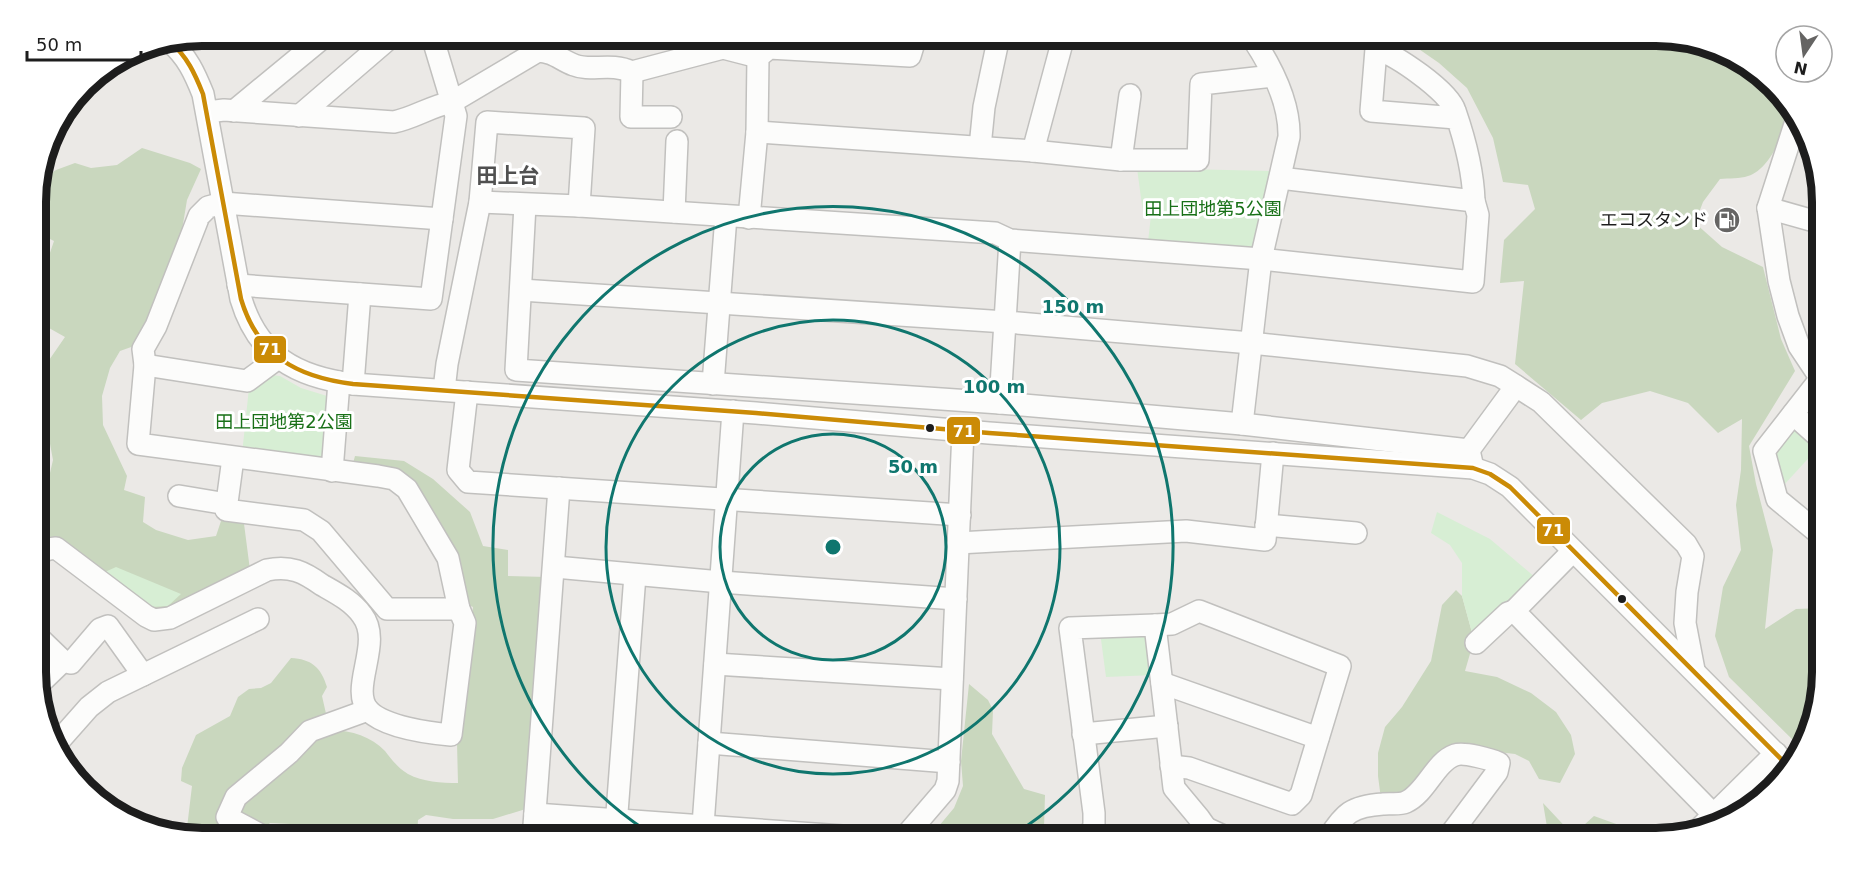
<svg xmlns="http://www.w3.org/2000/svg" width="1858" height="875" font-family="'DejaVu Sans','Noto Sans JP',sans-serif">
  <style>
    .forest { fill: #c9d7be }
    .park { fill: #d7eed4 }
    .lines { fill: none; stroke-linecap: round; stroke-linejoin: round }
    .minor-casing { stroke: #c1c0be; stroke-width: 24 }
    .minor { stroke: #fcfcfb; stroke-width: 21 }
    .bus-1-casing { stroke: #fff; stroke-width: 9 }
    .bus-1 { stroke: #cb8b06; stroke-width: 4.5 }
    .ring { fill: none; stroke: #0f766e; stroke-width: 3 }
    .bus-dot { fill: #1d1d1d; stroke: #fff; stroke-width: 2 }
    .labels { text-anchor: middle; stroke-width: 6; stroke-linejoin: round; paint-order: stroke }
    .park-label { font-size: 18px; fill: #187017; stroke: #fff }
    .poi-label { font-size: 18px; fill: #1d1d1d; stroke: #fff; text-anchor: end }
    .quarter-label { font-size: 21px; font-weight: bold; fill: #505050; stroke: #fff }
    .rim { fill: none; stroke: #1d1d1d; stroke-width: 8 }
    .centre { fill: #0f766e; stroke: #fff; stroke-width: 3 }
    .ring-label { font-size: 18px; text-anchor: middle; font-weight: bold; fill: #0f766e; stroke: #fff; stroke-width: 6; stroke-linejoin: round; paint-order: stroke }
    .line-badge { stroke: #fff; stroke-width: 2 }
    .badge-label { font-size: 16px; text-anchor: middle; font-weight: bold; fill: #fff }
  </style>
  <rect width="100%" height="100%" fill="#ebe9e6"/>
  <!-- forest -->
  <g class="forest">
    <path d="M1378,36H1655L1719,49L1788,102C1789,124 1772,169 1748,176C1740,179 1729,178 1720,179L1703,202L1695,223L1722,247L1763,267L1781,339L1795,371L1749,446L1756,484L1773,550L1765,629L1796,609L1822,608V672L1809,736L1800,747L1729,677L1715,636L1723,587L1741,550L1736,505L1741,470L1742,419L1718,433L1688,403L1650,391L1602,403L1581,420L1515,364L1524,281L1500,283L1504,240L1535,209L1528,185L1503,182L1493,138L1467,88L1439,63L1413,45Z"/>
    <polygon points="142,148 190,163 201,169 187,200 178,254 152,319 134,346 120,351 110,368 102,396 103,425 127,476 124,490 145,497 143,522 156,530 188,540 216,536 221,521 243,516 250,570 168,611 148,610 66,544 53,538 46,539 38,525 53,460 42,401 45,366 65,337 49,328 40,309 37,291 54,241 36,232 36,192 39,181 56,170 75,163 91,168 117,165"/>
    <path d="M355,456L404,461L433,479L470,512L483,546L508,550V576L547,577L529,808L493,819H453L426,815L418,820L417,839H312L290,824L270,823L262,830L240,815V805L321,731C343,728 369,734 385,751C392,760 398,768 408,774C423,782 441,783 458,783L457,743L473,607L465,604L411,485L352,467Z"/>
    <polygon points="1456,590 1462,596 1474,640 1465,671 1497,677 1531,693 1556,712 1571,735 1575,754 1560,783 1539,779 1529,761 1515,754 1455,747 1405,799 1381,799 1378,776 1378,753 1385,727 1402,707 1431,661 1442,605"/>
    <path d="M291,658C311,659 321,667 327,687L322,696L327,718L221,820L250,839H203L186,836L192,786L181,781L182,768L196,735L230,716L238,697L249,689L261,688L271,683Z"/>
    <polygon points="969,684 988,700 993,710 992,734 1024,789 1045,795 1044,827 1079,836 1077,839 928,839 954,808 963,786 961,761"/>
    <polygon points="1543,803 1573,835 1594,816 1619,825 1616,839 1549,839"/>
    <polygon points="1479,832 1498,833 1502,839 1473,839"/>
  </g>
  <!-- park -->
  <g class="park">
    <polygon points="1137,168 1275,171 1257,244 1249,252 1148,242 1151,215 1143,213"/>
    <polygon points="271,375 280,376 301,388 327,396 331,401 326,459 242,454 249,388"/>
    <polygon points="1793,426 1816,450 1783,486 1774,451"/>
    <polygon points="1437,512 1490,539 1536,578 1474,640 1462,596 1462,563 1450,545 1431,533"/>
    <polygon points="116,567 181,594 168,606 151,607 105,572"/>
    <polygon points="1141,631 1150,638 1154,675 1106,677 1100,632"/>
  </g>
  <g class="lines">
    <defs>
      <g id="minor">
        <path d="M170,42C187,56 195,74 203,94L241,299C258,356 297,377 353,384L756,413L989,433L1473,468L1490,474L1510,487L1786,764"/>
        <polyline points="632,72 631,117 671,117"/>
        <polyline points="234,111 325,36"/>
        <path d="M207,112L224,110L394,122C414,118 431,106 452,102L538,51C555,52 560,60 574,65C591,72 610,62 632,72L723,48L758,57"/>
        <polyline points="299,116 392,36"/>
        <path d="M1456,118L1371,111L1376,49C1396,55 1449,91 1455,111C1465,140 1473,170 1474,201"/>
        <polyline points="1796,121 1768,208 1779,281 1788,316 1799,346 1821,379"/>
        <polyline points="757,132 1033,151 1121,160 1198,160 1201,84 1273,76"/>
        <polyline points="980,147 984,107 999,36"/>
        <polyline points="1033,151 1062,43"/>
        <polyline points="1121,160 1130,95"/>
        <polyline points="480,202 579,206 995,233 1010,240 1261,259 1473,282 1478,215 1474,201 1280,178"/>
        <polyline points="525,205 516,370 1000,403 1242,424 1469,450 1473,468"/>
        <polyline points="1768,208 1821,223"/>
        <polyline points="674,212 677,141"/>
        <polyline points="749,218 757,132 758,57 769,48 910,56 916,36"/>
        <polyline points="238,285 431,299 456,116 432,36"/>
        <polyline points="521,290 1006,322 1251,343 1467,366 1500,376 1516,386 1469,450"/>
        <polyline points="145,365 247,381 278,358"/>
        <polyline points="1821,378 1764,451 1777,499 1822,536"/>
        <polyline points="353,384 360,294"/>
        <polyline points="713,384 726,216"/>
        <polyline points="1516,386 1541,402 1686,544 1693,556 1687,592 1685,623 1694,670"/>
        <polyline points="444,390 447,364 480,202 487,122 584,128 579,206"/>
        <polyline points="467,392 458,470 468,482 960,515"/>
        <polyline points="1000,403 1010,240"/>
        <polyline points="1793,414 1821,439"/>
        <path d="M1242,424L1261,259L1289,137C1290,102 1270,64 1251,36"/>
        <polyline points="233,458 226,510 304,520 321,531 387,609 459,609"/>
        <polyline points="332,471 339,382"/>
        <polyline points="179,496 227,504"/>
        <polyline points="1266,525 1356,533"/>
        <polyline points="958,543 1186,531 1265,540 1273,453"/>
        <polyline points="1573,551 1514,611 1713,814"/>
        <path d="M37,559C42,550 47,549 56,548L146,616L154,620L170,618L267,570C290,565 304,572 322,585C336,593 352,601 362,615C384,643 348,689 369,711C385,727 429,733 451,735L465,623L459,609L448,558L407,489L394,479L378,476L138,444L145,365L143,349L156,326L199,216L208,207L223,203L442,219"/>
        <polyline points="555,567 721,582 956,599"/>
        <polyline points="1155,625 1172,624 1199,611 1340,666 1301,795 1292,804 1189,768 1171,766"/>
        <polyline points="37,636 63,661 71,663 100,629 108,626 143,675"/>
        <polyline points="1476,643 1508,613 1514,611"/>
        <polyline points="715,664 952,679"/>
        <polyline points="1162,683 1318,738"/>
        <polyline points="37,686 63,661"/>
        <polyline points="1083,734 1167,726"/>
        <polyline points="58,742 89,707 108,692 258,619"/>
        <polyline points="709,743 949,762"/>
        <polyline points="535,814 885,839"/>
        <polyline points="1702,826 1776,753"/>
        <polyline points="1206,828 1230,839"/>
        <polyline points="259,834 227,817 236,797 289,753 310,731 368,710"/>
        <polyline points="533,839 559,488"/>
        <polyline points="615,839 635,575"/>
        <polyline points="702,839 733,411"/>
        <polyline points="903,839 945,790 948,781 963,431"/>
        <polyline points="1087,839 1094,826 1094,813 1070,628 1155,625 1174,788 1199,818 1206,828 1204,839"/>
        <path d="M1328,839C1344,813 1352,806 1383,804C1390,803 1399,805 1406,802C1426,793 1435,762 1455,755C1464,752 1490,759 1499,763L1497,772L1447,839"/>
      </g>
    </defs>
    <!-- minor casing -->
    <use href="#minor" class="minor-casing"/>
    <!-- minor -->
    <use href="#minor" class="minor"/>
    <defs>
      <path id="bus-1" d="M170,42C187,56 195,74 203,94L241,299C258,356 297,377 353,384L756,413L989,433L1473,468L1490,474L1510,487L1786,764"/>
    </defs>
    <!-- bus-1 casing -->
    <use href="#bus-1" class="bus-1-casing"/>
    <!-- bus-1 -->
    <use href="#bus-1" class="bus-1"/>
  </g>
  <!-- distance rings -->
  <g class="ring">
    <circle cx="833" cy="547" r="113"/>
    <circle cx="833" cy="547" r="227"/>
    <path d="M658 838A340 340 0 1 1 1008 838"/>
  </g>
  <!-- icons -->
  <defs>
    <symbol id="fuel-disc" viewBox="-11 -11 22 22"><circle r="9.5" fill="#656463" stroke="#fff"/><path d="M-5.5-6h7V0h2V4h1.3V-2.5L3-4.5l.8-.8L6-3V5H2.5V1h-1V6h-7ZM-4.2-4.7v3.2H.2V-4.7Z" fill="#fff"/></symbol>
  </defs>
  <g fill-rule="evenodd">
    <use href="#fuel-disc" x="1712" y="205" width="30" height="30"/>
  </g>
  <!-- markers -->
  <g class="bus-dot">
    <circle cx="930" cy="428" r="5"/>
    <circle cx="1622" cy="599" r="5"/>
  </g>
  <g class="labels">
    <!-- park labels -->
    <g class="park-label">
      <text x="1213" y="215">田上団地第5公園</text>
      <text x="284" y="428">田上団地第2公園</text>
    </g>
    <!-- poi labels -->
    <g class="poi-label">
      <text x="1708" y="226">エコスタンド</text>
    </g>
    <!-- quarter labels -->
    <g class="quarter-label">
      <text x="508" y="183">田上台</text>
    </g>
  </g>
  <!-- crop -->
  <path d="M0 0H1858V875H0ZM202 46H1656A156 156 0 0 1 1812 202V672A156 156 0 0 1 1656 828H202A156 156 0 0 1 46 672V202A156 156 0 0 1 202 46Z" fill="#fff" fill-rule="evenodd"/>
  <path class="rim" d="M202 46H1656A156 156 0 0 1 1812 202V672A156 156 0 0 1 1656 828H202A156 156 0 0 1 46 672V202A156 156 0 0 1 202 46Z"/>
  <circle cx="833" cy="547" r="9" class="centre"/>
  <g class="ring-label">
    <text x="1073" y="313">150 m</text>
    <text x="994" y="393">100 m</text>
    <text x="913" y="473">50 m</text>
  </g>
  <g class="line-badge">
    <rect x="253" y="335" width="34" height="29" rx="6" fill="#cb8b06"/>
    <rect x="946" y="416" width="35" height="29" rx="6" fill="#cb8b06"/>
    <rect x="1536" y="516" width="35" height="29" rx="6" fill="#cb8b06"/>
  </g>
  <g class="badge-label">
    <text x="270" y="355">71</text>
    <text x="964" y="437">71</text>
    <text x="1553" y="536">71</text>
  </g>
  <!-- north arrow -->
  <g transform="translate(1804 54) rotate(193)"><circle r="28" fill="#ffffff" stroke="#a5a5a5" stroke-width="1.5"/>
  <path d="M0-4.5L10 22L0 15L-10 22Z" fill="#656463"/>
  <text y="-9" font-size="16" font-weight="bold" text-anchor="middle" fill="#1d1d1d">N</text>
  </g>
  <!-- scale -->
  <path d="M27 51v9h114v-9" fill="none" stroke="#1d1d1d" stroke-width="3"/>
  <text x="36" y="51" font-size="18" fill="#1d1d1d" stroke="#ffffff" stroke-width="4.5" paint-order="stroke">50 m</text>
</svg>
